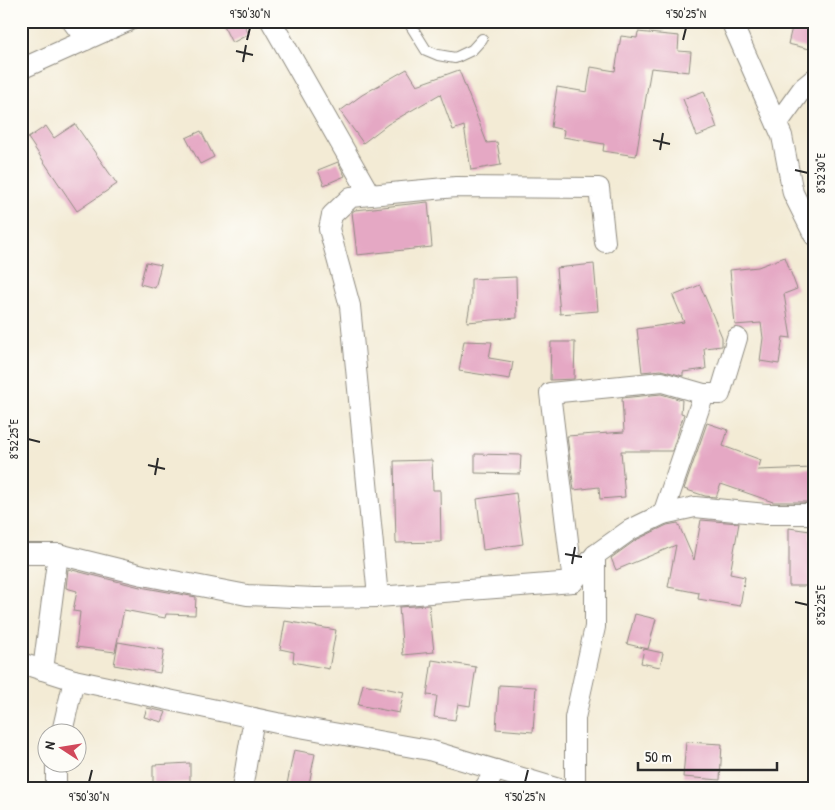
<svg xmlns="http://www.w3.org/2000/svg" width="835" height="810" font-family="'Patrick Hand',sans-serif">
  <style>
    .building { fill: #e5a8c4 }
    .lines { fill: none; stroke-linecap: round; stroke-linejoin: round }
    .service-casing { stroke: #8f8b80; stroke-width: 12 }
    .minor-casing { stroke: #8f8b80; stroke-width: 22 }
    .service { stroke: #fff; stroke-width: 10 }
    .minor { stroke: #fff; stroke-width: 20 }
    .ticks { fill: none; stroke: #2b2b2b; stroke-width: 2 }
    .neatline { fill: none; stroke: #2b2b2b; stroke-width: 2 }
    .ticks-label { font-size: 12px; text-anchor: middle; fill: #2b2b2b }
  </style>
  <rect width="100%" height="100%" fill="#fdfcf7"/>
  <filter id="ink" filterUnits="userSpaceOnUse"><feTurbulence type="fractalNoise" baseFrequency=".02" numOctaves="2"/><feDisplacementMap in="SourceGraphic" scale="10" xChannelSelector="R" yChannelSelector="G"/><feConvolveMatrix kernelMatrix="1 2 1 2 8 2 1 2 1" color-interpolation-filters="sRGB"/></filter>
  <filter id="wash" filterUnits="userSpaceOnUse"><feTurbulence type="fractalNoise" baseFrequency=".0096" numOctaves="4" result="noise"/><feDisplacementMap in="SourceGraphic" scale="20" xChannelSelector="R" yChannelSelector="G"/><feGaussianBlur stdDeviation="1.12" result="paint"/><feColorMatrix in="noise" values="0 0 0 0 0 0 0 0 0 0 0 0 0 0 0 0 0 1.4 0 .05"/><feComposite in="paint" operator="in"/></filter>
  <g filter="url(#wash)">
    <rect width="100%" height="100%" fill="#f3ebd5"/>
    <g id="blocks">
      <!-- building -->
      <g class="building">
        <polygon points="221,21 242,21 249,34 232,43"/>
        <polygon points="793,23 814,28 814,50 788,44"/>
        <polygon points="638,32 679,36 678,51 691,52 689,72 651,68 636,156 603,151 604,144 563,137 564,130 551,127 557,87 587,92 591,67 615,71 621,36 637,38"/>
        <polygon points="407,69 417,85 459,70 487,143 497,142 501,165 471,170 464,126 453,130 440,94 388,124 363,143 340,111 362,95"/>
        <polygon points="704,91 717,128 697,136 683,99"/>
        <polygon points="75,124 117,184 77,211 28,138 46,126 54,138"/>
        <polygon points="201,131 214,157 200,164 186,138"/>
        <polygon points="338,162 345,176 324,185 318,170"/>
        <polygon points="428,202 432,247 357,255 352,212 355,210"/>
        <polygon points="785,257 797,289 784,294 791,338 783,337 779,364 760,361 763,338 761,323 735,325 730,270 758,267"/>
        <polygon points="146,262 161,265 155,288 140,284"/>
        <polygon points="594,264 598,311 560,314 556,268"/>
        <polygon points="516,277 517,318 467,322 471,299 471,279"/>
        <polygon points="700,285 722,337 722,346 704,348 706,369 683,372 683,376 661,370 642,372 637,329 684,322 673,296"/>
        <polygon points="464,341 492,342 489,358 513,362 510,379 459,371"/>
        <polygon points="551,342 575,342 574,379 550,380"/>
        <polygon points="661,394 682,400 681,413 684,414 672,451 621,451 625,497 600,499 599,487 574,490 567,436 624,432 622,398"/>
        <polygon points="707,423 728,430 723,446 761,460 758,470 814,468 814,502 773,502 721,484 716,497 705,496 684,489"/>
        <polygon points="475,454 521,455 520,474 475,473"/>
        <polygon points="432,460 433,490 440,490 441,542 396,543 394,461"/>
        <polygon points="516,493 523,544 483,550 477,499"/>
        <polygon points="701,520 739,523 730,574 745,577 740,606 698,599 699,593 668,587 676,545 616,570 611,558 636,540 667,525 678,523 694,560"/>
        <polygon points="789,528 810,531 810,586 789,586"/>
        <polygon points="68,569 140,587 196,597 195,615 166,614 165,618 124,610 115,652 76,647 80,612 73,611 77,591 66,588"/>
        <polygon points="429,605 434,652 403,655 399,607"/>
        <polygon points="635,614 656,619 648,649 627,644"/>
        <polygon points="285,621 336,630 329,669 293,662 294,652 280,649"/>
        <polygon points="118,642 164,650 160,673 114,665"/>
        <polygon points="644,649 663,653 660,667 641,663"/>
        <polygon points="432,660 476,667 470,706 458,704 455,720 434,717 437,696 427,695"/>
        <polygon points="363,684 404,692 399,713 358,705"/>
        <polygon points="499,685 536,687 533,732 496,729"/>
        <polygon points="147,708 166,712 162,722 144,717"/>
        <polygon points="686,742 722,744 720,780 683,777"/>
        <polygon points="294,750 315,754 308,789 286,789"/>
        <polygon points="190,763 190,782 153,784 153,765"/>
      </g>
    </g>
  </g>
  <g filter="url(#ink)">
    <use href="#blocks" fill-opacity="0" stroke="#8f8b80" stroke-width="1"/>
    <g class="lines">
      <defs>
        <polyline id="service" points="408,21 426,50 438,55 455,58 472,50 482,39"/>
        <g id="minor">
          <polyline points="72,21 86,40"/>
          <polyline points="271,21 370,195"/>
          <polyline points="731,21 782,136 793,193 814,235"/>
          <polyline points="21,69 128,21"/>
          <polyline points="777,124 803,88 814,79"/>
          <polyline points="663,514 704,394"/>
          <polyline points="21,554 58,554 143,575 247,595 315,598 378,597 573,582 595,555 630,530 663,514 695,507 766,514 814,514"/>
          <polyline points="573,582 550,393 662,382 704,394 720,394 737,338"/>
          <polyline points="378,597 350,306 329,229 332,215 351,197 370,195 456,187 599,188 605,242"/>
          <polyline points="21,663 74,680 277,723 429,750 559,789"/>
          <polyline points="43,670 58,554"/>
          <polyline points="62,732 74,680"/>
          <polyline points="56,762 56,783 58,789"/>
          <polyline points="242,789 254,718"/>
          <polyline points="484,789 496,770"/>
          <polyline points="575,789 575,718 595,627 595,555"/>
        </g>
      </defs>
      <!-- service casing -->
      <use href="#service" class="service-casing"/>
      <!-- minor casing -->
      <use href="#minor" class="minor-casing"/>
      <!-- service -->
      <use href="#service" class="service"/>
      <!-- minor -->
      <use href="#minor" class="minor"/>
    </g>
  </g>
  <!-- ticks -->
  <path class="ticks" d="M247,40L250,28M683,40L686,28M236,51L253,55M243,62L246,45M653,140L670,144M660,150L663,133M795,170L808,173M28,439L40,442M148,465L165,469M155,475L158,458M565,554L582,557M572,564L575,547M795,602L808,605M89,782L92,770M525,782L528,770"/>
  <!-- margin -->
  <rect width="835" height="810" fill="none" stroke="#fdfcf7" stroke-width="55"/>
  <!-- north arrow -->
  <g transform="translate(62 748) rotate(282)"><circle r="24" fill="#fdfcf7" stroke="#a9a8a5"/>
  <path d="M0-4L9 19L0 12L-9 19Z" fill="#d1495b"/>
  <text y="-8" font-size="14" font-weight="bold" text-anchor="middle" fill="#2b2b2b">N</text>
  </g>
  <!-- scale -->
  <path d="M638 762v8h139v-8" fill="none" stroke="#2b2b2b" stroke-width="2.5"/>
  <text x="645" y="762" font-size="15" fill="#2b2b2b" stroke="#fdfcf7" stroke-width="4" paint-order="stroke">50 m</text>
  <rect x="28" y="28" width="780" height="754" class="neatline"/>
  <g class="ticks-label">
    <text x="250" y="18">9°50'30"N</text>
    <text x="686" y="18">9°50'25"N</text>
    <text transform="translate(821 173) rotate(-90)" y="4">8°52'30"E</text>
    <text transform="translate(14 439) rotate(-90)" y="4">8°52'25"E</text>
    <text transform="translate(821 605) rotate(-90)" y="4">8°52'25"E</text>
    <text x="89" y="801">9°50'30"N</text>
    <text x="525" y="801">9°50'25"N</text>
  </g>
</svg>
